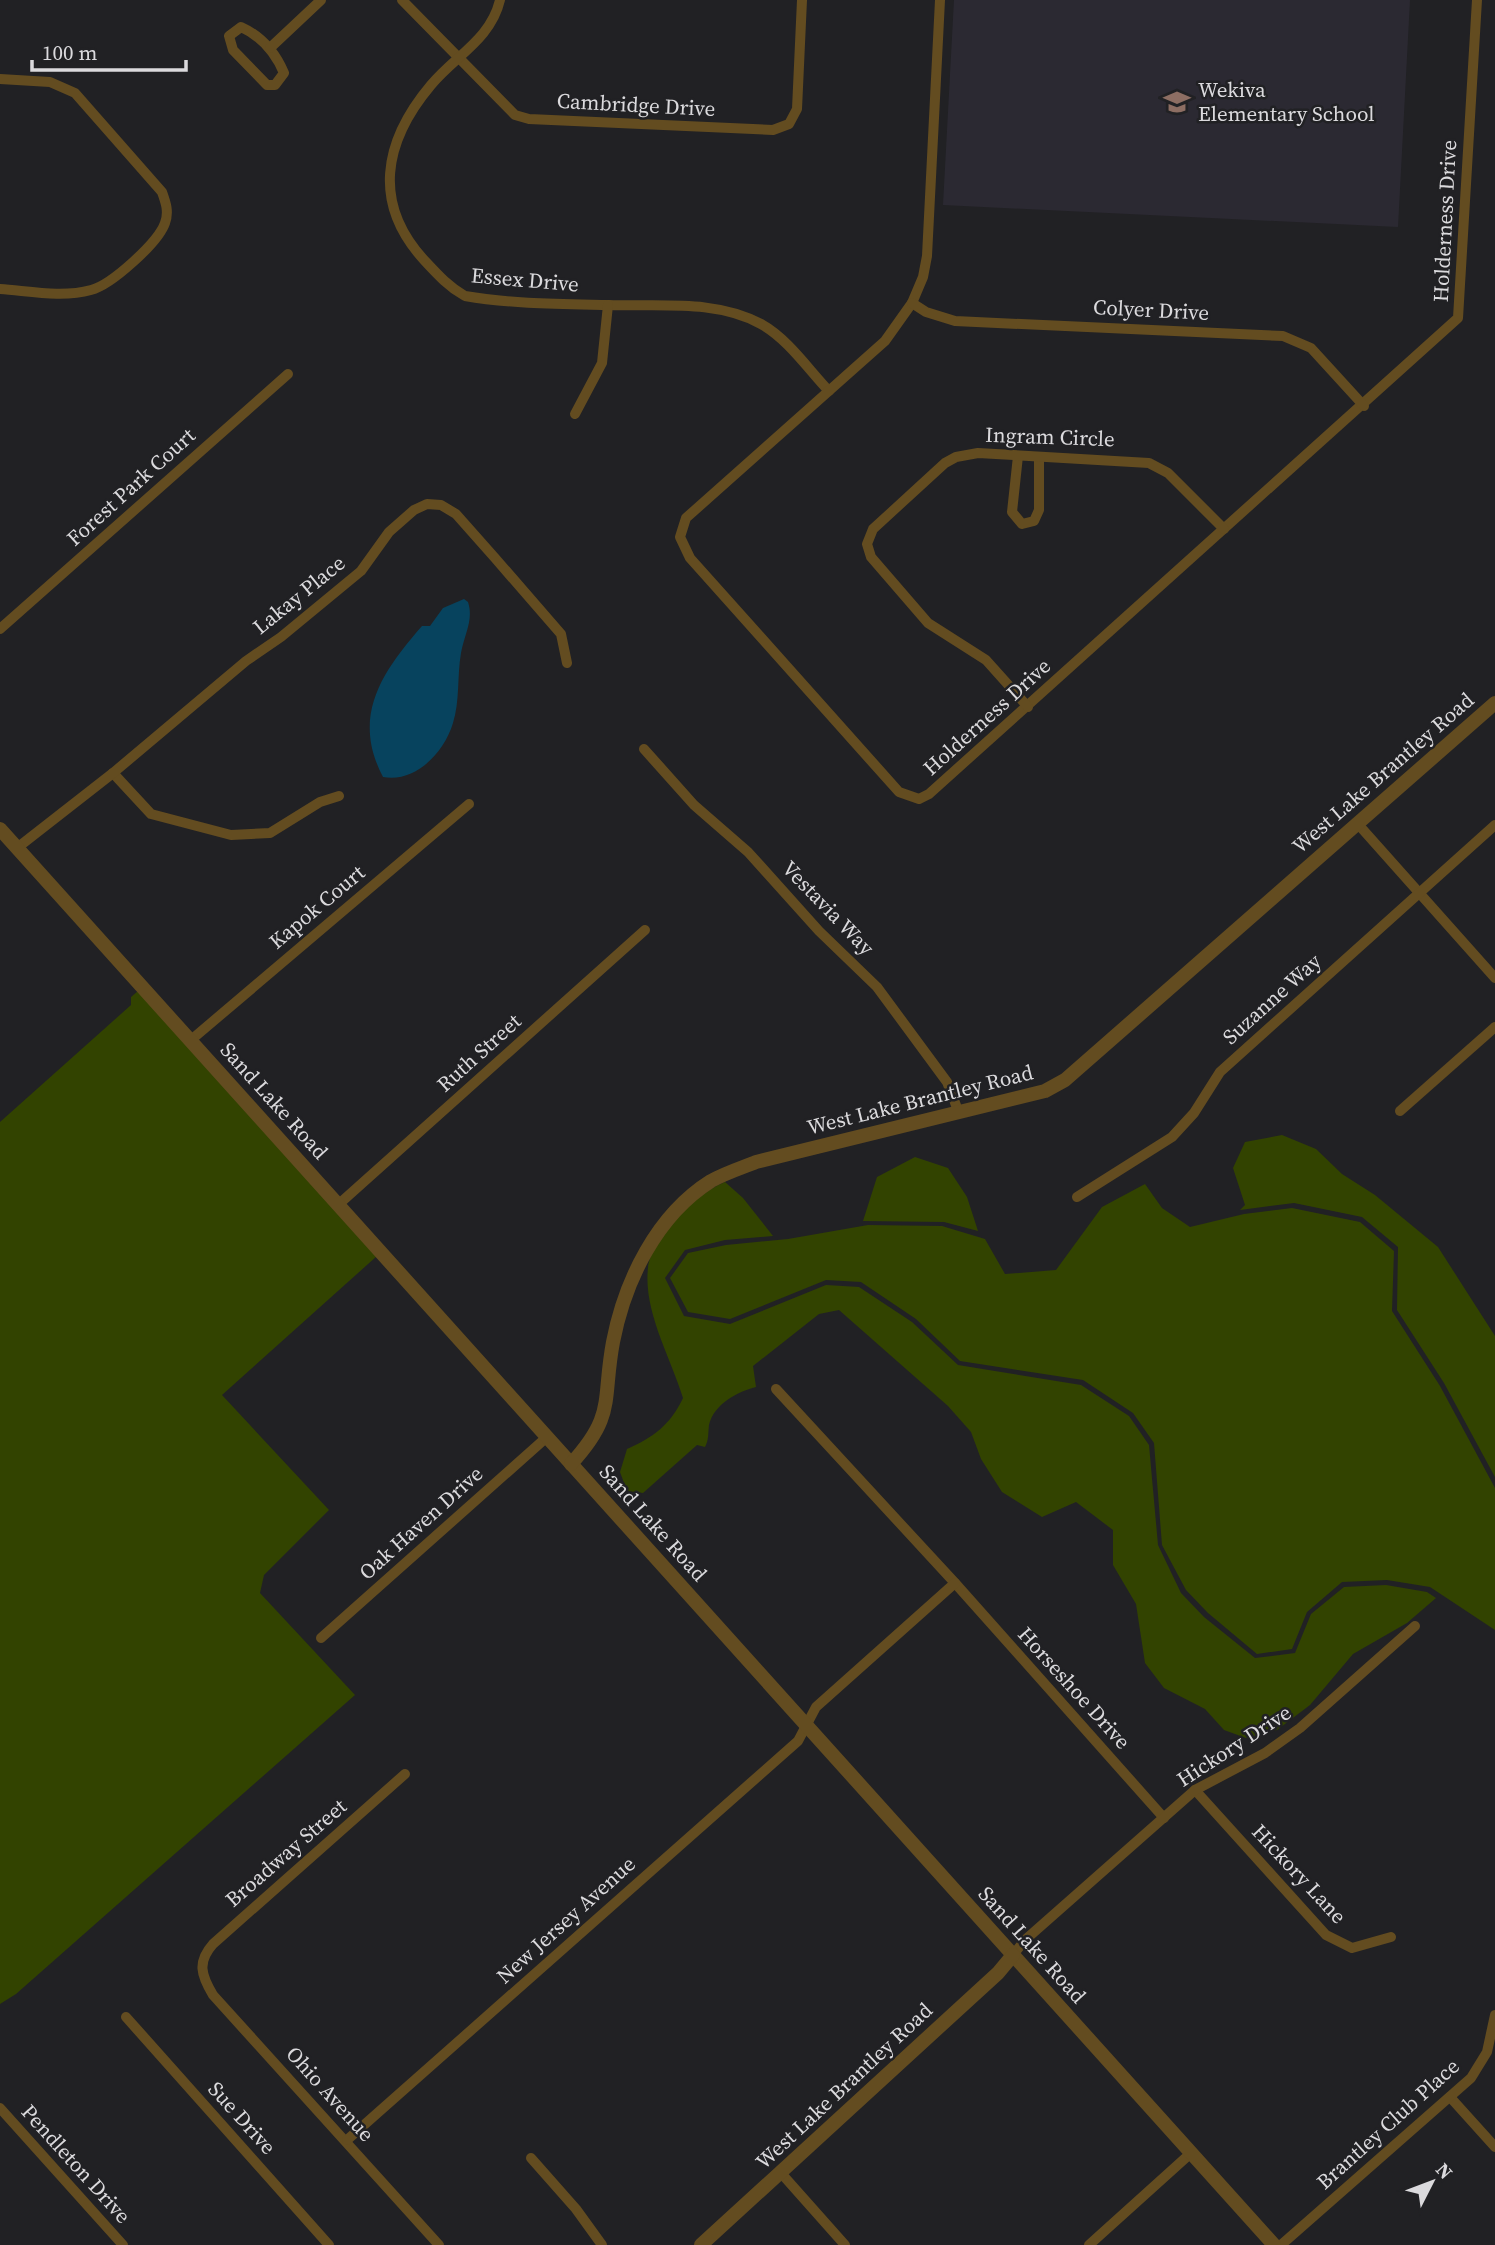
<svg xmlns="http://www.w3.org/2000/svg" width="1495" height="2245" font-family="'Source Serif 4',serif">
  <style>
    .built { fill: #2b2932 }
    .green { fill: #324300 }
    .water { fill: #07435e }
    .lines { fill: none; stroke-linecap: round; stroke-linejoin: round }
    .minor { stroke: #634c20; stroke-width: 10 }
    .tertiary { stroke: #634c20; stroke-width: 14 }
    .labels { text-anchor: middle; stroke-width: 5; stroke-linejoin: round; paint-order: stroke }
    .poi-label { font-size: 21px; fill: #dbdadd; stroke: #212124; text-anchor: start }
    .street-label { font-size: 21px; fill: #dbdadd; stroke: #212124 }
  </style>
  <rect width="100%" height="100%" fill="#212124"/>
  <!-- built -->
  <polygon class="built" points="954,0 1410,0 1398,227 943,205"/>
  <!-- green -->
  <g class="green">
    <polygon points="138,991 377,1256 222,1395 329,1510 264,1575 260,1593 355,1695 16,1994 0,2004 0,1122 131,1005 131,997"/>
    <polygon points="1282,1135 1316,1149 1342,1174 1375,1195 1438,1247 1495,1336 1495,1477 1444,1383 1397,1310 1398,1247 1362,1217 1294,1203 1240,1210 1245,1205 1233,1168 1245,1142"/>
    <polygon points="915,1157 948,1168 967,1197 978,1231 944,1222 863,1221 877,1177"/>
    <path d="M725,1182L743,1198L773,1236L725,1240L685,1250L665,1278L684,1316L730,1324L826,1285L859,1287L912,1322L958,1365L1081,1385L1129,1416L1149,1445L1158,1545L1181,1593L1204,1617L1255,1658L1295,1653L1311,1614L1344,1587L1386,1585L1427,1592L1436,1598L1407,1623L1353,1654L1310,1705L1277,1730L1246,1738L1224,1730L1205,1709L1164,1688L1145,1663L1136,1604L1113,1565V1530L1076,1502L1042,1517L1002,1492L981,1459L971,1432L948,1406L839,1310L819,1314L753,1366L756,1387C737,1392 714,1404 709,1425C708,1433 709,1440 705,1447L697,1445L643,1493L627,1491L620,1472L627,1449C654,1437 670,1425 683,1398C671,1358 643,1311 648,1268C649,1252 665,1233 674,1221C688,1205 706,1190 725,1182Z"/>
    <polygon points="1145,1184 1162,1208 1190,1227 1244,1214 1292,1208 1360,1222 1394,1251 1392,1311 1440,1386 1495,1488 1495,1630 1430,1587 1387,1580 1342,1582 1307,1612 1292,1649 1257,1654 1208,1613 1186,1590 1162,1545 1154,1443 1133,1413 1083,1380 960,1361 916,1319 861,1282 826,1280 730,1319 688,1312 670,1278 688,1253 726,1245 788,1239 868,1225 942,1226 985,1239 1005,1274 1056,1270 1102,1207"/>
  </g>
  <!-- water -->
  <path class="water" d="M464,599L468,602C474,620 464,635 461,653C457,676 460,701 453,723C444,753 415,783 383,777C351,716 382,672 422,626H430L443,608Z"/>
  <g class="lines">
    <!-- minor -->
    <g class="minor">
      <polyline points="402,0 515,115 529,119 773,130 789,124 797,109 802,0"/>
      <path d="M500,0C491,39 455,56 431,85C383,142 372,204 425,261C438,275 449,287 465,296C511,304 562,304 609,305C659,307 715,299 761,324C788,339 808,369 829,391"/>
      <polyline points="940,0 927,256 923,277 912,303 885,341 686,518 680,537 690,558 899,792 919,799 929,794 1458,318 1477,0"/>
      <path d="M241,27C261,36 275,52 284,73L275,85H267L233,50L229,36Z"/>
      <polyline points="270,48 321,0"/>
      <path d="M0,79L50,82L75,93L162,192C166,203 169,212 165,223C158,243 111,285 91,290C62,298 29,291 0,289"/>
      <polyline points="912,303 926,312 955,321 1283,336 1311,348 1364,406"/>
      <polyline points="575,414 602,363 608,305"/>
      <polyline points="1018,456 1012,512 1022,524 1034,521 1039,510 1039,457"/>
      <polyline points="0,629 288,374"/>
      <polyline points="1028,707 986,660 928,623 871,557 867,544 873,529 945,463 956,457 978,453 1149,463 1168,473 1224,529"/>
      <polyline points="644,749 694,805 748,852 819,931 877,987 947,1082 959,1113"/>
      <polyline points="113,773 151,814 231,835 270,833 320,802 339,796"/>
      <polyline points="1357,823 1495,978"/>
      <polyline points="17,848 113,773 246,661 281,637 361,571 389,532 414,510 427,504 441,505 456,514 495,558 561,634 567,663"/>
      <polyline points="191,1040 469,804"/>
      <polyline points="1400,1111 1495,1027"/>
      <polyline points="1077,1197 1172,1137 1194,1113 1220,1072 1495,825"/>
      <polyline points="339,1204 645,930"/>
      <polyline points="776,1389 955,1583 1164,1818"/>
      <polyline points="321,1638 547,1437"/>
      <path d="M405,1774L213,1944C197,1962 201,1975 213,1995L439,2245"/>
      <polyline points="1195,1790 1326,1935 1352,1948 1391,1937"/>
      <polyline points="1013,1955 1025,1940 1195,1790 1265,1753 1300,1728 1415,1626"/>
      <polyline points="126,2017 329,2245"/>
      <polyline points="1450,2097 1495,2147"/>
      <polyline points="0,2108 123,2245"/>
      <polyline points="347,2140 798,1741 816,1707 955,1583"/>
      <polyline points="531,2158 576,2209 602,2245"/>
      <polyline points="781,2173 845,2245"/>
      <polyline points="1089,2245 1191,2153"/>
      <polyline points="1281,2245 1471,2078 1487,2052 1495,2015"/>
    </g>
    <!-- tertiary -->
    <g class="tertiary">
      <polyline points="0,829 1274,2245"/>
      <path d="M571,1464C616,1415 602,1401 613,1342C625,1280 657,1215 711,1181C725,1173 741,1168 756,1162L1045,1091L1065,1080L1495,703"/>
      <polyline points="701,2245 998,1973 1013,1955"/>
    </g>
  </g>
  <!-- icons -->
  <defs>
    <symbol id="school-bare" viewBox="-9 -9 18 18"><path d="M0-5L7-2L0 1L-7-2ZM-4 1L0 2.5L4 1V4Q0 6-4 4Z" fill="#8d6e63" stroke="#212124" stroke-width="2.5" paint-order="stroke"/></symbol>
  </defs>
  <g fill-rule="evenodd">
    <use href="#school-bare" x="1158" y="83" width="38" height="38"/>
  </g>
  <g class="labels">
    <!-- poi labels -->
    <g class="poi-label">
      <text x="1198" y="97">Wekiva<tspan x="1198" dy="24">Elementary School</tspan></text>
    </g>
    <!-- street labels -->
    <g class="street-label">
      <text transform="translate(636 105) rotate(3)" y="7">Cambridge Drive</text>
      <text transform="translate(1445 221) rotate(-87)" y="7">Holderness Drive</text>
      <text transform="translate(525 280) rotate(5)" y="7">Essex Drive</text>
      <text transform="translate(1151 310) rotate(3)" y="7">Colyer Drive</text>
      <text transform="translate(1050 437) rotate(2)" y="7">Ingram Circle</text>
      <text transform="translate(131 487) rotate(-42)" y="7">Forest Park Court</text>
      <text transform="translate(299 595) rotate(-39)" y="7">Lakay Place</text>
      <text transform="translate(987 717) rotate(-42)" y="7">Holderness Drive</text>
      <text transform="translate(1383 773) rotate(-41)" y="7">West Lake Brantley Road</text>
      <text transform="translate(317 907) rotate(-40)" y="7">Kapok Court</text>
      <text transform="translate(828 908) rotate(46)" y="7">Vestavia Way</text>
      <text transform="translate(1272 999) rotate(-42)" y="7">Suzanne Way</text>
      <text transform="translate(479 1053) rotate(-42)" y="7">Ruth Street</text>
      <text transform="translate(920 1100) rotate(-14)" y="7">West Lake Brantley Road</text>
      <text transform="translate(274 1101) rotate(48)" y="7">Sand Lake Road</text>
      <text transform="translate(421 1523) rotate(-42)" y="7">Oak Haven Drive</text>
      <text transform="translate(653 1523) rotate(48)" y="7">Sand Lake Road</text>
      <text transform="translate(1074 1688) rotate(48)" y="7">Horseshoe Drive</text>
      <text transform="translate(1234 1746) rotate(-33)" y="7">Hickory Drive</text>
      <text transform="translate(286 1853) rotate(-41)" y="7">Broadway Street</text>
      <text transform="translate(1299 1874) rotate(47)" y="7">Hickory Lane</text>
      <text transform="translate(566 1920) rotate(-42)" y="7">New Jersey Avenue</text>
      <text transform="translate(1032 1945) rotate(48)" y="7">Sand Lake Road</text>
      <text transform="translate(844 2086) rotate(-43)" y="7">West Lake Brantley Road</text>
      <text transform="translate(330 2094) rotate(48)" y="7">Ohio Avenue</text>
      <text transform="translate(242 2118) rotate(48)" y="7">Sue Drive</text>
      <text transform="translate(1388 2124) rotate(-42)" y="7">Brantley Club Place</text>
      <text transform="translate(76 2164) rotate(48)" y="7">Pendleton Drive</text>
    </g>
  </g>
  <!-- north arrow -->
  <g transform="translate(1432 2182) rotate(48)" stroke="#212124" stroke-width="5" paint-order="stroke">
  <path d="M0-5L12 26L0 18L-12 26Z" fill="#dbdadd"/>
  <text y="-10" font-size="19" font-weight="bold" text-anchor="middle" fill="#dbdadd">N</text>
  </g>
  <!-- scale -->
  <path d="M32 60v10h154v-10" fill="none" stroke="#dbdadd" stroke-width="3.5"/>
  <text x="42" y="60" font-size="21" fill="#dbdadd" stroke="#212124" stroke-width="5" paint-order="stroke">100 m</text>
</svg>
